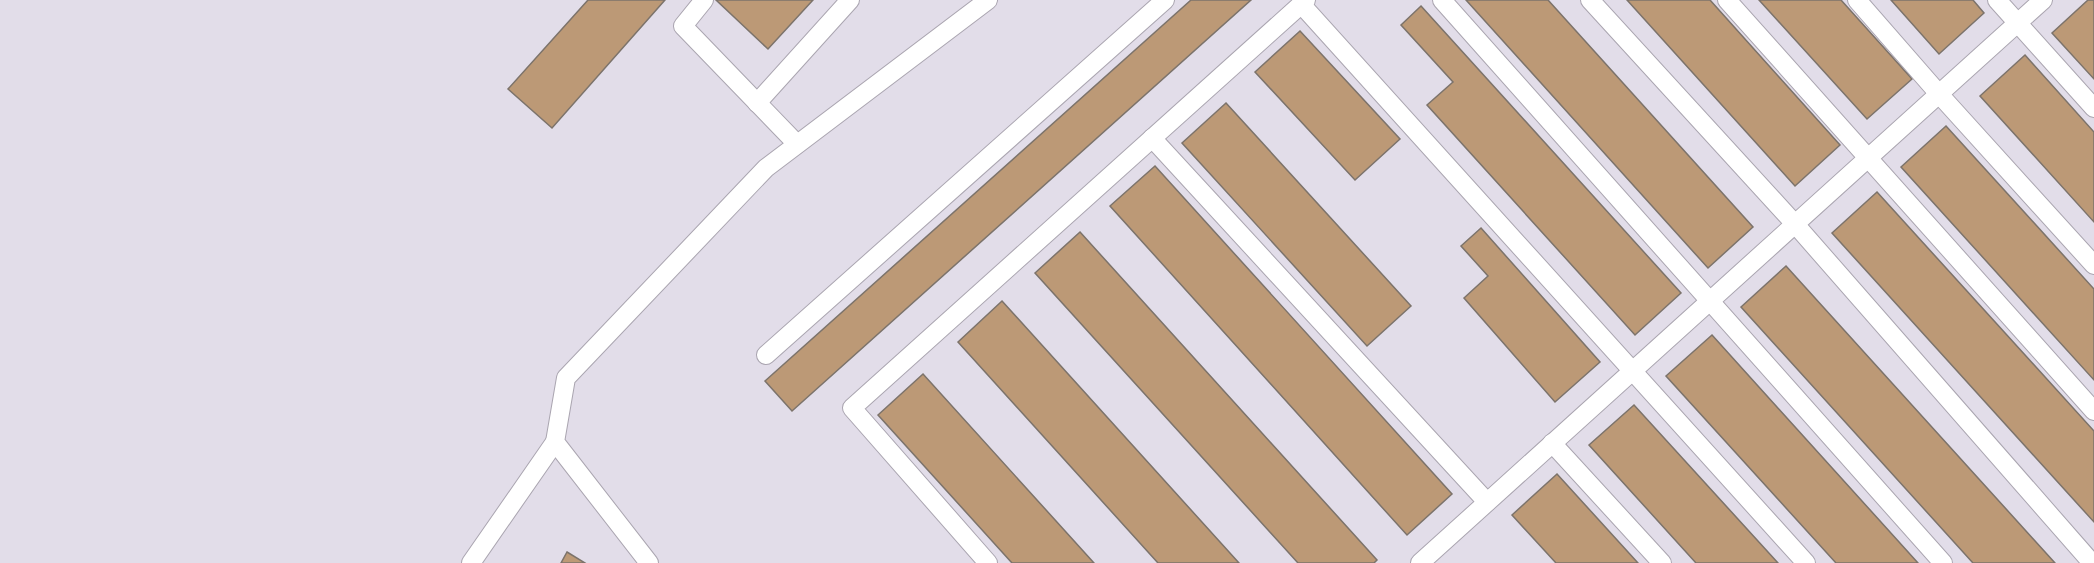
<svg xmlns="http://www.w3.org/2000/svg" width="2094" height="563" font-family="Georgia,serif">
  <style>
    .building { fill: #bc9976; stroke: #7c736b; stroke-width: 1.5 }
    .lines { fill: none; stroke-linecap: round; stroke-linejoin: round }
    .service-casing { stroke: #aaa5b0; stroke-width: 20 }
    .service { stroke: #fff; stroke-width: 18 }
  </style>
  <rect width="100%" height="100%" fill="#e2dde9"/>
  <!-- building -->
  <g class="building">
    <polygon points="588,0 665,0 552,128 508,89"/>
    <polygon points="716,0 813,0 768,49"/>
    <polygon points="1191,0 1251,0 792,411 765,381"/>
    <polygon points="1466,0 1548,0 1753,227 1708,268"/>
    <polygon points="1627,0 1710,0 1840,145 1795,186"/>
    <polygon points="1759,0 1841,0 1912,79 1867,119"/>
    <polygon points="1891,0 1973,0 1984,13 1939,54"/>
    <polygon points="2088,0 2094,0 2094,79 2052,33"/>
    <polygon points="1421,6 1681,293 1635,335 1427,105 1453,82 1401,25"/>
    <polygon points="1300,31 1400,139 1355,180 1255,72"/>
    <polygon points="2025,55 2094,132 2094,222 1980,96"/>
    <polygon points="1226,103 1411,306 1367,346 1182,143"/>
    <polygon points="1946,126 2094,289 2094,380 1901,167"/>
    <polygon points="1155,166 1452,494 1407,535 1110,206"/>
    <polygon points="1877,192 2094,431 2094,522 1832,233"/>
    <polygon points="1481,228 1600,362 1555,402 1464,298 1488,276 1461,246"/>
    <polygon points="1080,232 1377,560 1374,563 1298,563 1035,273"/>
    <polygon points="1786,266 2055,563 1973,563 1741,307"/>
    <polygon points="1002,301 1239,563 1158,563 958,342"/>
    <polygon points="1712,335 1918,563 1836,563 1666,376"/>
    <polygon points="923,374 1094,563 1012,563 878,415"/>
    <polygon points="1634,405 1778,563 1696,563 1589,445"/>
    <polygon points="1557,474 1638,563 1556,563 1512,515"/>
    <polygon points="567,552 585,563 561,563"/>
  </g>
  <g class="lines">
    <defs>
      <g id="service">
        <polyline points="704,0 683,26 797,144"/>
        <polyline points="1442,0 1943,563"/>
        <polyline points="1590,0 1795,224 2092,563"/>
        <polyline points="1727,0 2094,411"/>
        <polyline points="1857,0 1939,94 2094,265"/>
        <polyline points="1997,0 2094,108"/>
        <polyline points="1301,4 1806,563"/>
        <polyline points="757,103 850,0"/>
        <polyline points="1152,138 1487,502"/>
        <polyline points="766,355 1165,0"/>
        <polyline points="1552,443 1662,563"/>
        <polyline points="471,563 555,442"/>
        <polyline points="649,563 555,442 566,378 766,168 988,0"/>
        <polyline points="988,563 852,408 1306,0"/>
        <polyline points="1420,563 2043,0"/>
      </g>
    </defs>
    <!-- service casing -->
    <use href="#service" class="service-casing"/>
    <!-- service -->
    <use href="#service" class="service"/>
  </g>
</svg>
